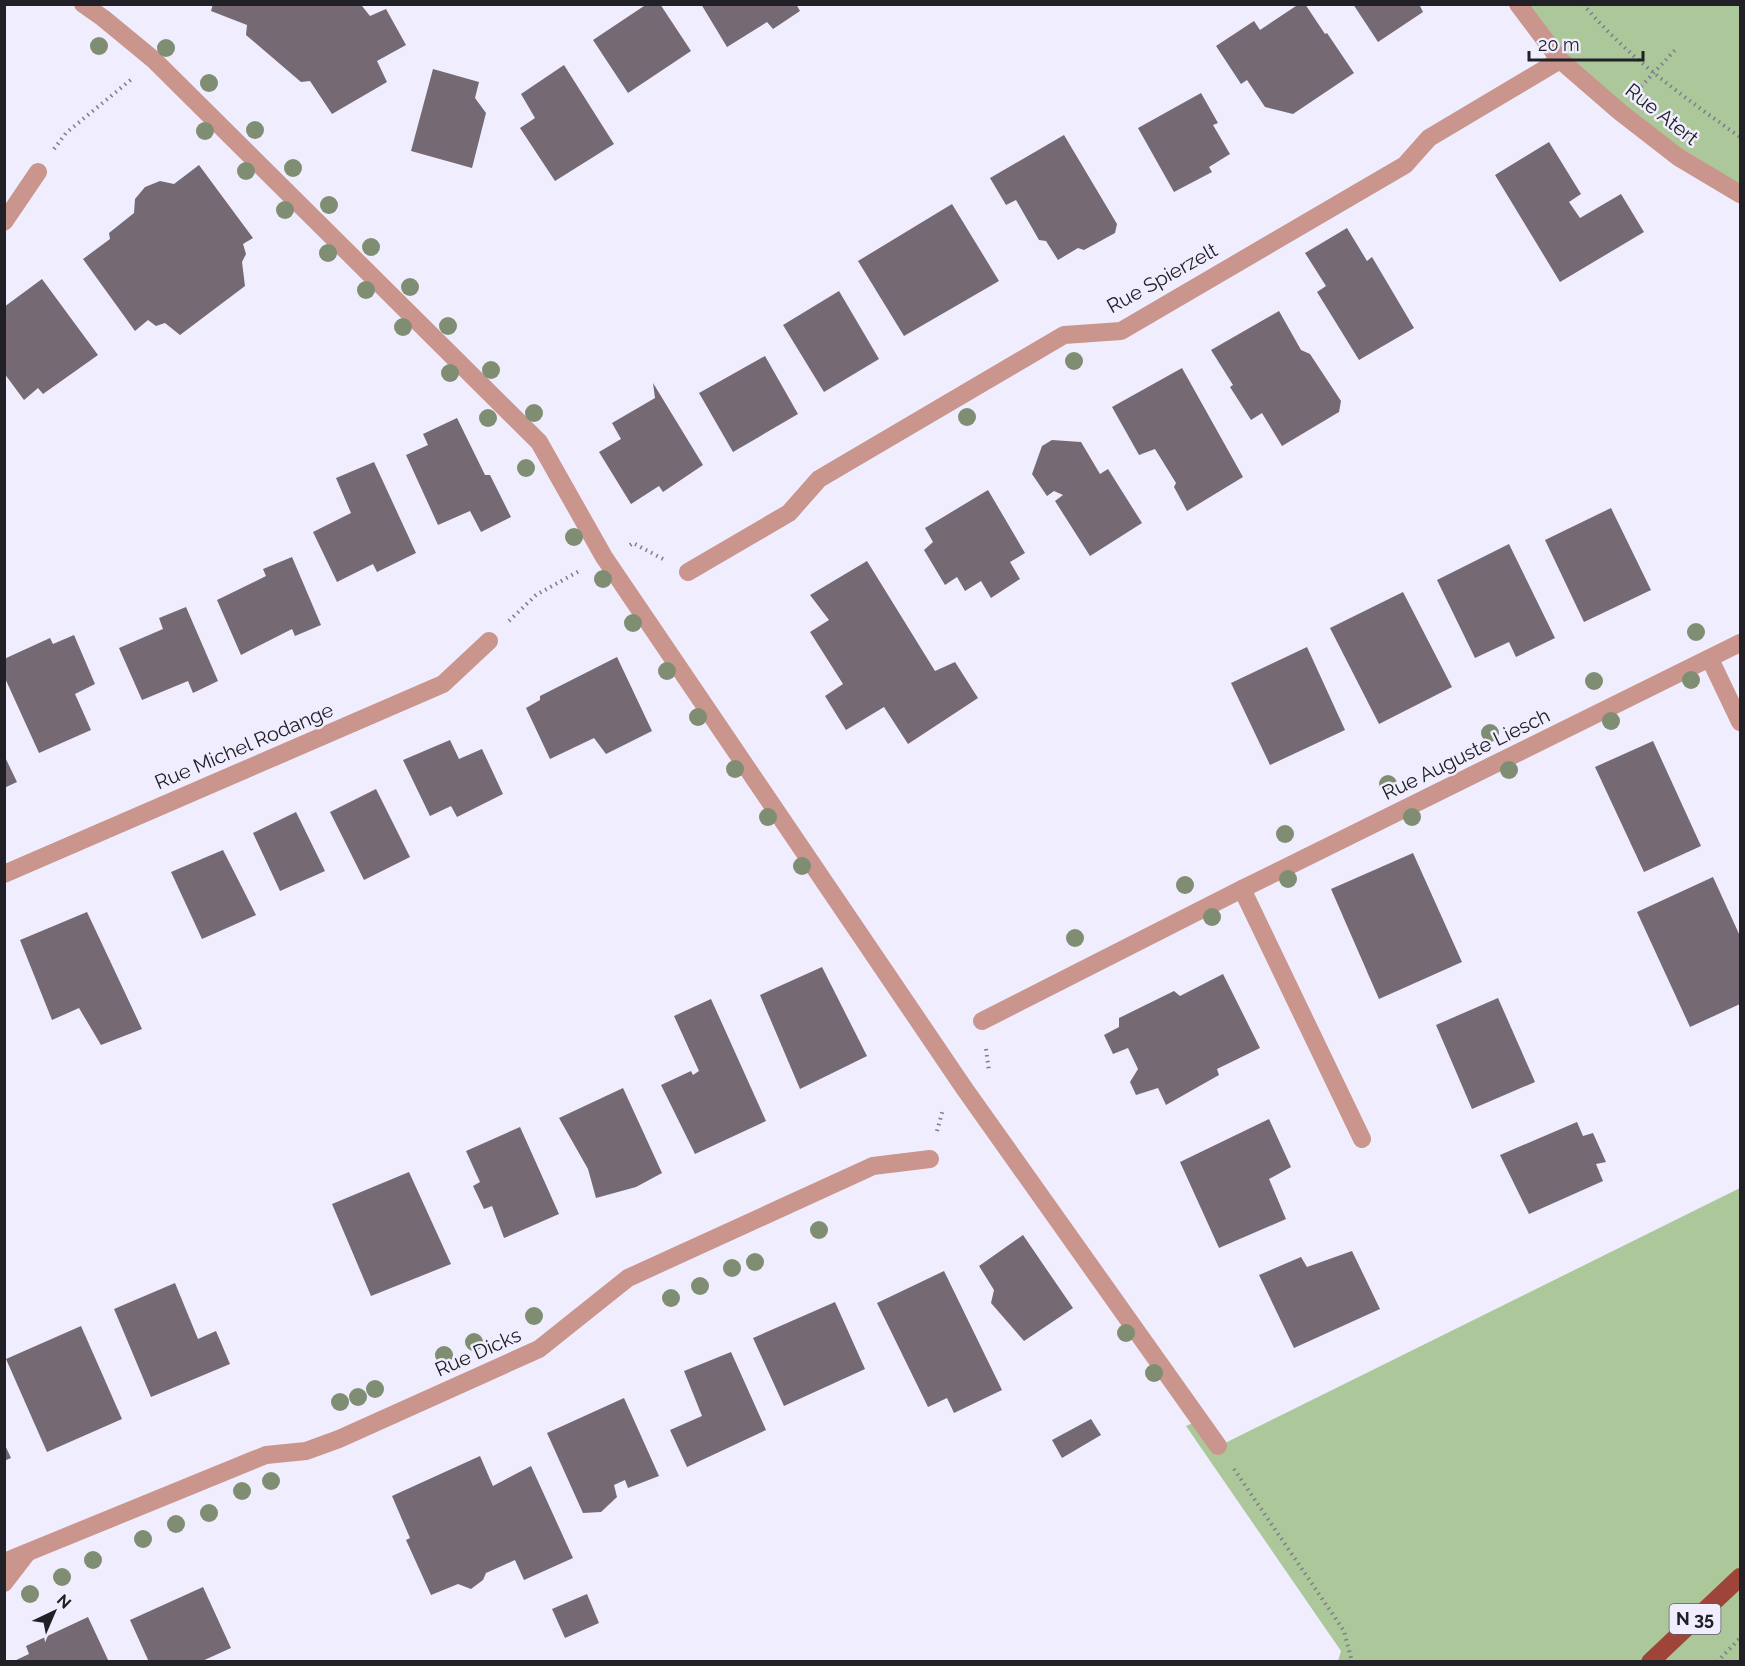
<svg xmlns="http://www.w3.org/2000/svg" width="1745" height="1666" font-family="Raleway,sans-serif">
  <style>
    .green { fill: #acc79a }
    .building { fill: #756973 }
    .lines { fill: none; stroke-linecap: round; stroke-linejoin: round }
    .path { stroke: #7f7e88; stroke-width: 4; stroke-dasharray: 1.5 4.5; stroke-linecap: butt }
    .minor { stroke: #c9958c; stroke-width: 18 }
    .major { stroke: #9e4438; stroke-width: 18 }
    .tree { fill: #7f8e73 }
    .labels { text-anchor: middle; stroke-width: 5; stroke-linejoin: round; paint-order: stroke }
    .shield { fill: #f0eefe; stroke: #5f5e67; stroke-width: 1.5 }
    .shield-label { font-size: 18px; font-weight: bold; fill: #212026 }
    .street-label { font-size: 20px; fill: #212026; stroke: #f0eefe }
  </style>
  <rect width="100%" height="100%" fill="#f0eefe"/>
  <!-- green -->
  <g class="green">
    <polygon points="1518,5 1740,5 1740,194 1620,112"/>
    <polygon points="1740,1188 1740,1661 1338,1661 1341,1651 1186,1426 1200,1420 1219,1446"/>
  </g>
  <!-- building -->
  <g class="building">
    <polygon points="213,4 363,4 362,6 370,16 386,9 406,45 377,61 387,82 332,114 310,81 301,82 246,35 247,25 211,11"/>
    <polygon points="647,4 660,4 691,51 628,93 593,40"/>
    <polygon points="701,4 796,4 800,11 773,29 767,22 727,47"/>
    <polygon points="1299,4 1305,4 1325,34 1327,33 1354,73 1293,114 1265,107 1247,80 1241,84 1216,46 1254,21 1260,30"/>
    <polygon points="1353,4 1419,4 1423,12 1378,42"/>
    <polygon points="564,65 614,144 555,181 520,128 535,118 521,94"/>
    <polygon points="433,69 479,82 475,98 486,113 472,168 411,151"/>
    <polygon points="1201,93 1218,123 1213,125 1230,154 1209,167 1212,172 1174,192 1138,128"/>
    <polygon points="1064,135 1117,224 1115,233 1084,250 1078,248 1058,260 1046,241 1039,240 1016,200 1006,205 990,178"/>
    <polygon points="1549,142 1581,194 1569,202 1580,218 1621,194 1644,232 1560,282 1495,175"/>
    <polygon points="199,165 253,238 243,244 246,254 242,262 245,286 180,335 165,323 156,326 148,320 135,331 83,259 110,239 109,233 134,213 135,199 145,187 160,181 174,184"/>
    <polygon points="952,204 999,281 904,336 858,261"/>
    <polygon points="1347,228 1367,261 1372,257 1414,328 1359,360 1317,292 1326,286 1305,253"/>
    <polygon points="42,279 98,355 43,394 38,388 24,400 4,373 4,307"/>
    <polygon points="839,291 879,359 824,392 783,325"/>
    <polygon points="1279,311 1301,350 1310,354 1341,401 1339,412 1282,446 1262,413 1251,420 1230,387 1233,385 1211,350"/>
    <polygon points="765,356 798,414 733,452 699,393"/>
    <polygon points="1182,368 1243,477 1187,511 1174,487 1176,483 1155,449 1139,455 1112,407"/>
    <polygon points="653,383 703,465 663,492 659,486 631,504 599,452 621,439 612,423 655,398"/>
    <polygon points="457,418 485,475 490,475 511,517 481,532 470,511 438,525 406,455 428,445 423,434"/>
    <polygon points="1052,440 1081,442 1100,474 1108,469 1142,523 1090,556 1055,501 1063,495 1054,491 1047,496 1032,474 1042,446"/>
    <polygon points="374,462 416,553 377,572 373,564 337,582 313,532 351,513 336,478"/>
    <polygon points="988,490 1025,553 1010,562 1020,579 991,598 981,581 965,591 957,577 945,585 924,550 933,542 925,528"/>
    <polygon points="1611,508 1651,590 1584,622 1545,540"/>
    <polygon points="1509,544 1555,638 1516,657 1509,642 1475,658 1437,580"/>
    <polygon points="292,557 321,625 295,636 292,629 241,655 217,600 266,576 263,569"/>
    <polygon points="867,561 935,671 955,662 978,698 908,744 884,707 846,730 825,696 843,684 810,632 829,620 810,595"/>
    <polygon points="1403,592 1452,687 1379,724 1330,628"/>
    <polygon points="186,607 218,681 193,693 188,681 142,700 119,648 163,629 159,618"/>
    <polygon points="74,635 95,684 75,694 91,730 39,753 4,676 4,659 50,638 53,644"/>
    <polygon points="1307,647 1345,730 1270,765 1231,683"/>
    <polygon points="617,657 652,731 606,754 594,738 550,759 526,708 540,700 540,696"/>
    <polygon points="450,740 459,759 482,749 503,794 457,817 451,806 430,816 403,760"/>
    <polygon points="1653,741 1701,846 1644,872 1595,767"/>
    <polygon points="4,755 17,782 4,788"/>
    <polygon points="376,789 410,857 364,880 330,812"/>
    <polygon points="296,812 325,871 280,891 253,833"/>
    <polygon points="223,850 256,915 202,939 171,872"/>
    <polygon points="1413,853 1462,962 1379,999 1331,889"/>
    <polygon points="1713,877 1740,936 1740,1004 1690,1027 1637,912"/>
    <polygon points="87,912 142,1029 101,1045 79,1008 52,1020 20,940"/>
    <polygon points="822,967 867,1056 800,1089 760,995"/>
    <polygon points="1223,974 1260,1048 1217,1069 1219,1075 1166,1105 1158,1088 1136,1095 1130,1082 1138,1069 1128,1048 1113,1054 1104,1035 1119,1027 1119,1018 1174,991 1180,996"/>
    <polygon points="1498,998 1535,1082 1472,1109 1436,1025"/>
    <polygon points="711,999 766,1121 695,1154 661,1085 691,1071 693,1075 699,1071 674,1016"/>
    <polygon points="623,1088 662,1173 636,1187 596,1198 588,1169 559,1118"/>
    <polygon points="1269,1119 1291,1167 1269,1179 1286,1219 1219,1248 1180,1162"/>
    <polygon points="1577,1122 1583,1136 1593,1133 1606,1162 1596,1164 1603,1181 1529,1214 1500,1155"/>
    <polygon points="520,1127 559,1214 504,1238 492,1206 484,1209 473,1186 480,1182 466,1151"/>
    <polygon points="409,1172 451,1264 371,1296 332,1204"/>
    <polygon points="1023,1235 1073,1308 1024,1341 991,1303 994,1290 979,1266"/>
    <polygon points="1352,1251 1380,1309 1294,1348 1259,1275 1301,1257 1307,1267"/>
    <polygon points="944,1271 1002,1390 954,1413 947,1398 928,1407 877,1303"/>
    <polygon points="175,1283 198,1339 216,1331 230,1364 151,1397 114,1309"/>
    <polygon points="835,1302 865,1369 784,1406 753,1338"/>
    <polygon points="81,1326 122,1419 47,1452 6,1359"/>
    <polygon points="731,1352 766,1430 687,1467 670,1430 702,1416 684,1371"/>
    <polygon points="624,1398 659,1476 628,1488 625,1480 614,1485 617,1497 601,1512 583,1513 547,1433"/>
    <polygon points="1091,1419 1101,1435 1062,1458 1052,1440"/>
    <polygon points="4,1443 11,1458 4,1461"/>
    <polygon points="480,1456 493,1486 531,1466 573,1558 524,1580 515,1560 486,1573 483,1580 471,1589 458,1584 431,1595 406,1540 410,1538 392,1496"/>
    <polygon points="203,1587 231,1648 200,1662 149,1662 130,1620"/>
    <polygon points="587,1594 599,1623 565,1638 552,1609"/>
    <polygon points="88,1617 109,1662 12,1662 29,1654 26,1646"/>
  </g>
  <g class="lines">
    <!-- path -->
    <g class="path">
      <path d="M1583,4C1628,58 1684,97 1740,137"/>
      <polyline points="1637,91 1675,50"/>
      <polyline points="54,149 66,133 133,78"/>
      <polyline points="630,545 633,543 663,559"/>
      <polyline points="509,621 536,595 581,570"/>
      <polyline points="986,1049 989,1071"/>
      <polyline points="937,1131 943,1109"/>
      <polyline points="1234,1469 1344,1631 1352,1662"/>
      <polyline points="1717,1662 1740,1638"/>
    </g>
    <!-- minor -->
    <g class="minor">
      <polyline points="83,4 103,18 154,60 539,442 604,557 964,1088 1218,1446"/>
      <polyline points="1518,4 1560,60 1620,112 1678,157 1740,194"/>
      <polyline points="4,222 38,172"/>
      <polyline points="688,572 789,513 819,479 1064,335 1121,331 1405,165 1429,138 1560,60"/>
      <polyline points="1710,659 1740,722"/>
      <polyline points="4,874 443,684 489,641"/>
      <polyline points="1242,889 1362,1139"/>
      <polyline points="982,1021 1242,889 1740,643"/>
      <polyline points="4,1562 266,1455 306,1451 339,1439 539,1349 628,1278 873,1166 930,1159"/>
      <polyline points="4,1583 27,1553"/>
    </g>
    <!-- major -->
    <polyline class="major" points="1650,1662 1740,1577"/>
  </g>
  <!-- trees -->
  <g class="tree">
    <circle cx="99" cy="46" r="9"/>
    <circle cx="166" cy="48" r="9"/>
    <circle cx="209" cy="83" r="9"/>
    <circle cx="255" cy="130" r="9"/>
    <circle cx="205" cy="131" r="9"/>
    <circle cx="293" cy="168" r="9"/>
    <circle cx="246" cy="171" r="9"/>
    <circle cx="329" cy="205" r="9"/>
    <circle cx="285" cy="210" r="9"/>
    <circle cx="371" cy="247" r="9"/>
    <circle cx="328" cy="253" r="9"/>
    <circle cx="410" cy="287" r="9"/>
    <circle cx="366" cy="290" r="9"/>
    <circle cx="448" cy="326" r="9"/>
    <circle cx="403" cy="327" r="9"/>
    <circle cx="1074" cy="361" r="9"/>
    <circle cx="491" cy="370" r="9"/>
    <circle cx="450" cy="373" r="9"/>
    <circle cx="534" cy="413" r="9"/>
    <circle cx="967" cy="417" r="9"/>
    <circle cx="488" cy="418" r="9"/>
    <circle cx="526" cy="468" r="9"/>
    <circle cx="574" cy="537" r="9"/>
    <circle cx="603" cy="579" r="9"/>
    <circle cx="633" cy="623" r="9"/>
    <circle cx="1696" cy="632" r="9"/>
    <circle cx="667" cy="671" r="9"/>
    <circle cx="1691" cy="680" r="9"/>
    <circle cx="1594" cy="681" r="9"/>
    <circle cx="698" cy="717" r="9"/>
    <circle cx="1611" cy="721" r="9"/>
    <circle cx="1490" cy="733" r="9"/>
    <circle cx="735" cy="769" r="9"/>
    <circle cx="1509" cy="770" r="9"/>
    <circle cx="1388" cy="784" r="9"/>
    <circle cx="768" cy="817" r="9"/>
    <circle cx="1412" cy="817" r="9"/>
    <circle cx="1285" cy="834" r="9"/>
    <circle cx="802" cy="866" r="9"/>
    <circle cx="1288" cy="879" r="9"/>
    <circle cx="1185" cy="885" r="9"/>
    <circle cx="1212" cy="917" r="9"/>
    <circle cx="1075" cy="938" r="9"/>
    <circle cx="819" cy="1230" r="9"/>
    <circle cx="755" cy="1262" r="9"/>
    <circle cx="732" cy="1268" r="9"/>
    <circle cx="700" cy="1286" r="9"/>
    <circle cx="671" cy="1298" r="9"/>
    <circle cx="534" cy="1316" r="9"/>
    <circle cx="1126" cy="1333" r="9"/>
    <circle cx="474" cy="1342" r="9"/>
    <circle cx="444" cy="1355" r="9"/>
    <circle cx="1154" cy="1373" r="9"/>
    <circle cx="375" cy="1389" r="9"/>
    <circle cx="358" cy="1397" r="9"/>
    <circle cx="340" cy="1402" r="9"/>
    <circle cx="271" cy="1481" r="9"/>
    <circle cx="242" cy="1491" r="9"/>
    <circle cx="209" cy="1513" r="9"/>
    <circle cx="176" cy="1524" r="9"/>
    <circle cx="143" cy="1539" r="9"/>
    <circle cx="93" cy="1560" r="9"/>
    <circle cx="62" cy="1577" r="9"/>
    <circle cx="30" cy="1594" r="9"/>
  </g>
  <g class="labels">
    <!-- shield labels -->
    <rect class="shield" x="1669.5" y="1604" width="51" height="30" rx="4.5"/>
    <g class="shield-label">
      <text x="1695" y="1625">N 35</text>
    </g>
    <!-- street labels -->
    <g class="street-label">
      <text transform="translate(1662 114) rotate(38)" y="7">Rue Atert</text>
      <text transform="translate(1162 278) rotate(-29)" y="7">Rue Spierzelt</text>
      <text transform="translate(244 746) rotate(-23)" y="7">Rue Michel Rodange</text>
      <text transform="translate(1466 754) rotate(-26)" y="7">Rue Auguste Liesch</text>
      <text transform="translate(478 1352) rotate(-24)" y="7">Rue Dicks</text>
    </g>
  </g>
  <!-- border -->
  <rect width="1745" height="1666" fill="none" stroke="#212026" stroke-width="12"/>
  <!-- north arrow -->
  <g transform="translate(54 1612) rotate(44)" stroke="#f0eefe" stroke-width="4.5" paint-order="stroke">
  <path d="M0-4.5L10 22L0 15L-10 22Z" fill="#212026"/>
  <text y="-9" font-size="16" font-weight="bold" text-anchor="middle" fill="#212026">N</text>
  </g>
  <!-- scale -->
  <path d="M1529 51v9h114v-9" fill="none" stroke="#212026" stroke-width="3"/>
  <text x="1538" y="51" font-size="18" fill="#212026" stroke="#f0eefe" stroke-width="4.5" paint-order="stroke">20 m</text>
</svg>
